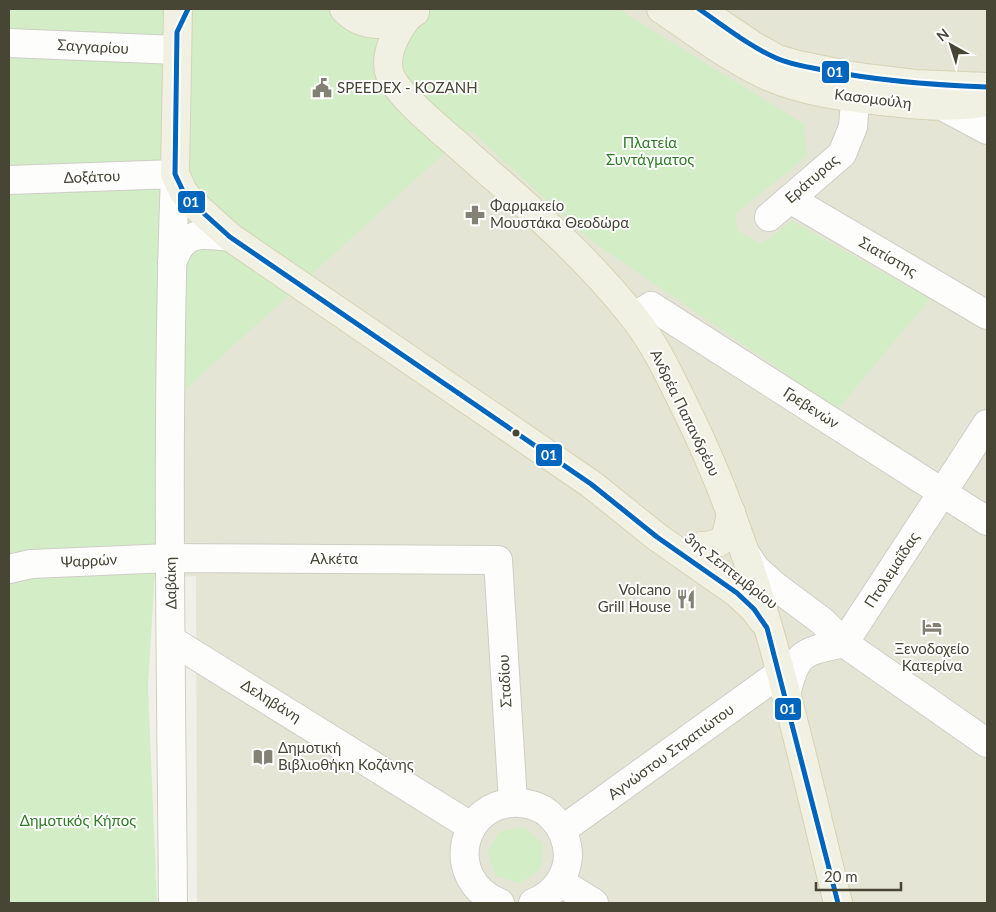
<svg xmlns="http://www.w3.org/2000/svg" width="996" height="912" font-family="Lato,sans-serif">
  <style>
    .residential { fill: #e5e5d5 }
    .green { fill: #d3edc6 }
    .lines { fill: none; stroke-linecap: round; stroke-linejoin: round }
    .minor-casing { stroke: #cecec6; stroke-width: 30 }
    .major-casing { stroke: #d4d4b4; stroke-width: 30 }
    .minor { stroke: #fdfdfc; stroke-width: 28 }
    .major { stroke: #f1f1e3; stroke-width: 28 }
    .bus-1-casing { stroke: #fff; stroke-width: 9 }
    .bus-1 { stroke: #0065bd; stroke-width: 5 }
    .bus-dot { fill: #474534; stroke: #fff; stroke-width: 2 }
    .labels { text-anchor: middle; stroke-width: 4; stroke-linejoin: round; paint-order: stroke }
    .street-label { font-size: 15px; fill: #474534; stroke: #fff }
    .poi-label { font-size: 15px; fill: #474534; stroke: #fff; text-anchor: start }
    .park-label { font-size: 15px; fill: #2b7c23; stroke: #fff }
    .line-badge { stroke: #fff; stroke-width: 2 }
    .badge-label { font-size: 14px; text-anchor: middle; font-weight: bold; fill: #fff }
  </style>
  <rect width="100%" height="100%" fill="#f0f0e8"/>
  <!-- residential -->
  <polygon class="residential" points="9,9 987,9 987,903 197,903 196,576 12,586"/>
  <!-- green -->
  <g class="green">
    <polygon points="9,9 618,9 804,124 807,156 736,213 737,230 761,244 792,221 930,299 838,409 590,240 470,130 165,408 148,686 157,903 9,903"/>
    <polygon points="525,827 543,844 541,869 520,883 496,876 487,852 500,831"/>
  </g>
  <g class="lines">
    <defs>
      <g id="minor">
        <polyline points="9,43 177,50"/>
        <polyline points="944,107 987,130"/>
        <path d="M9,180L175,174C166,417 171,660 173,903"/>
        <polyline points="790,199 987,315"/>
        <polyline points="769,217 842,154 853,127 857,77"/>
        <path d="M172,262C175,256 179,246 184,242C196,231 216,236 230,237"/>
        <polyline points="634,317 651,306 987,521"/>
        <polyline points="745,553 756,569 775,586 822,621 844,643 987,743"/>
        <polyline points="9,569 31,564 170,558 498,560 513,802"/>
        <polyline points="171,640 472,827"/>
        <path d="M786,695C796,651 803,652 844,643L987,424"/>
        <polyline points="562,830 780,673"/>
        <polyline points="560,882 594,903"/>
        <path d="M500,903C442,880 460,799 520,803C531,804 543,808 551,816C562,827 568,841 568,857C566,879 552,895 533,903"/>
      </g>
      <g id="major">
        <polyline points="178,9 175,174 183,191 190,201 230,237 591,484 657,537 737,593 754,609 762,620"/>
        <path d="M344,9C363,29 393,28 415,12"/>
        <path d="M661,9C696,32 731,60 770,77C805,92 844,97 881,101C917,105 952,109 987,102"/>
        <polyline points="699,9 754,46 777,59 798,65 857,77 915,84 987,87"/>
        <path d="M407,18C396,33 383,55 390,75C399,98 451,138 470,156C527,206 585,255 632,315C655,343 670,377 686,409C762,561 797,739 838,903"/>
        <path d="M701,546C727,545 727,535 731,512"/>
      </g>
    </defs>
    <!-- minor casing -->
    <use href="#minor" class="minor-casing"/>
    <!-- major casing -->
    <use href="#major" class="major-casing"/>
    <!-- minor -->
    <use href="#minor" class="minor"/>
    <!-- major -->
    <use href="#major" class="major"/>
    <defs>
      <g id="bus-1">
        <polyline points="188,9 177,32 175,174 183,191 190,201 230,237 591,484 657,537 737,593 754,609 767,628 838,903"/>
        <path d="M699,9C724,26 749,46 776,58C791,65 808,67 824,70C878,81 932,85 987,87"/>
      </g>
    </defs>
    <!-- bus-1 casing -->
    <use href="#bus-1" class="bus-1-casing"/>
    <!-- bus-1 -->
    <use href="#bus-1" class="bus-1"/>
  </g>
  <!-- icons -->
  <defs>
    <symbol id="civic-bare" viewBox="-9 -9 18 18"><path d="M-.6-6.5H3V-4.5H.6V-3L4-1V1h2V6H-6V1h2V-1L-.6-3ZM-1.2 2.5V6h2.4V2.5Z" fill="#828173" stroke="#fff" stroke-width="2.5" paint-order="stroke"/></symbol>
    <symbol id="pharmacy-bare" viewBox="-9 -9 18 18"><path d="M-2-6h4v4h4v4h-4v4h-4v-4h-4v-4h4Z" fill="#828173" stroke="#fff" stroke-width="2.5" paint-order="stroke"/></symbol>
    <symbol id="restaurant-bare" viewBox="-9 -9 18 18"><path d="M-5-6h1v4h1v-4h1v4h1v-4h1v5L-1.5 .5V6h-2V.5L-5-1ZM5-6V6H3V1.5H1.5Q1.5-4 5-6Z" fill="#828173" stroke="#fff" stroke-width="2.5" paint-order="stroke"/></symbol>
    <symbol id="hotel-bare" viewBox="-9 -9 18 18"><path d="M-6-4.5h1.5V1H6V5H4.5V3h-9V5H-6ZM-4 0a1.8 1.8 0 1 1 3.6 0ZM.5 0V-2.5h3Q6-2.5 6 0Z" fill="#828173" stroke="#fff" stroke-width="2.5" paint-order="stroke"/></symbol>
    <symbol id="library-bare" viewBox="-9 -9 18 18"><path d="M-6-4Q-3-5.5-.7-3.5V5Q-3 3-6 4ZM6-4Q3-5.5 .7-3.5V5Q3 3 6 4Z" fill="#828173" stroke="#fff" stroke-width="2.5" paint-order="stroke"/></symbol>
  </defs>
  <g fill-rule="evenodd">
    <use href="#civic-bare" x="308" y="74" width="28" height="28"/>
    <use href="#pharmacy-bare" x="461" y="201" width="28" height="28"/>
    <use href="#restaurant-bare" x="672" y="585" width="28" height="28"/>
    <use href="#hotel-bare" x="918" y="613" width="28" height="28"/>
    <use href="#library-bare" x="249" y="743" width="28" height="28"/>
  </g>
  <!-- markers -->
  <circle class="bus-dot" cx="516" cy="433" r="4.5"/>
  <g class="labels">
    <!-- street labels -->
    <g class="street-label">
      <text transform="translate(93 47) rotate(3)" y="5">Σαγγαρίου</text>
      <text transform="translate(873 99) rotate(7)" y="5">Κασομούλη</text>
      <text transform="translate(92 177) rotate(-2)" y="5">Δοξάτου</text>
      <text transform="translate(812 179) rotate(-41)" y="5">Εράτυρας</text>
      <text transform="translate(888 257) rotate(30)" y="5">Σιατίστης</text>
      <text transform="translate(811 408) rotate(33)" y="5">Γρεβενών</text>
      <text transform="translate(685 413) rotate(64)" y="5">Ανδρέα Παπανδρέου</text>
      <text x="334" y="564">Αλκέτα</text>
      <text transform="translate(89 561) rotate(-3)" y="5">Ψαρρών</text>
      <text transform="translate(892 570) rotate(-57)" y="5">Πτολεμαΐδας</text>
      <text transform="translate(731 571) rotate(38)" y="5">3ης Σεπτεμβρίου</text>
      <text transform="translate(171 583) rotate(-91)" y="5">Δαβάκη</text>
      <text transform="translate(505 681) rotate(-93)" y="5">Σταδίου</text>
      <text transform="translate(271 701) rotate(32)" y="5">Δεληβάνη</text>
      <text transform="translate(671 752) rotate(-36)" y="5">Αγνώστου Στρατιώτου</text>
    </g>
    <!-- poi labels -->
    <g class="poi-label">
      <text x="337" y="93">SPEEDEX - ΚΟΖΑΝΗ</text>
      <text x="490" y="211">Φαρμακείο<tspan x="490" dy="17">Μουστάκα Θεοδώρα</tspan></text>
      <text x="671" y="595" text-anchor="end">Volcano<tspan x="671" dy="17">Grill House</tspan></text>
      <text x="932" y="654" text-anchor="middle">Ξενοδοχείο<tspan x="932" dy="17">Κατερίνα</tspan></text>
      <text x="278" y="753">Δημοτική<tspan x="278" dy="17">Βιβλιοθήκη Κοζάνης</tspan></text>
    </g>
    <!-- park labels -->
    <g class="park-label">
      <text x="650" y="148">Πλατεία<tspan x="650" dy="17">Συντάγματος</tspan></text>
      <text x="78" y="826">Δημοτικός Κήπος</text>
    </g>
  </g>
  <g class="line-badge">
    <rect x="821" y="60" width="29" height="24" rx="5" fill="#0065bd"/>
    <rect x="177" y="190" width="29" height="24" rx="5" fill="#0065bd"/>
    <rect x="535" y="443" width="28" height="24" rx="5" fill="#0065bd"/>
    <rect x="774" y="697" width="28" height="24" rx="5" fill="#0065bd"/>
  </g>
  <g class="badge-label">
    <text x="835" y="77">01</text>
    <text x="191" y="207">01</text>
    <text x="549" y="460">01</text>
    <text x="788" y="714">01</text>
  </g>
  <!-- border -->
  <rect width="996" height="912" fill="none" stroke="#474534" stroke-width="20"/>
  <!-- north arrow -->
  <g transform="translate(951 45) rotate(321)" stroke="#ffffff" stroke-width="4" paint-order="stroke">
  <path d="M0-4L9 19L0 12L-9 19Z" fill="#474534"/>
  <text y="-8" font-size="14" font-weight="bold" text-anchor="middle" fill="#474534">N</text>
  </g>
  <!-- scale -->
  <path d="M816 882v8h85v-8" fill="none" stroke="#474534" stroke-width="2.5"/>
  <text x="824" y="882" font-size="15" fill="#474534" stroke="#ffffff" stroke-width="4" paint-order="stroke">20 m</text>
</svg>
